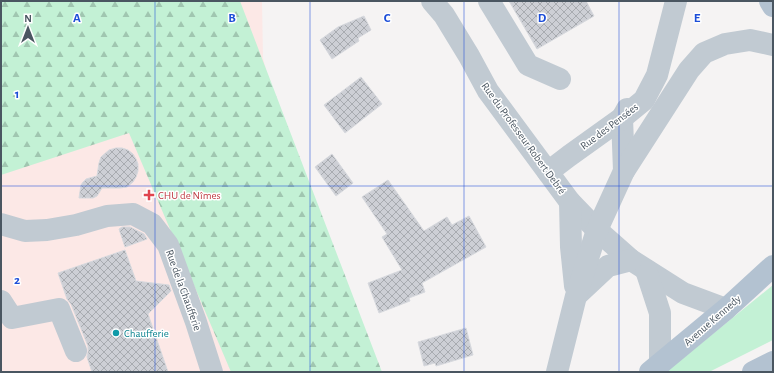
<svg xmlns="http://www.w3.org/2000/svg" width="774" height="373" font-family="'Alegreya Sans',sans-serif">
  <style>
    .medical { fill: #fce8e6 }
    .grass { fill: #c3f1d5 }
    .forest { fill: url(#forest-firs) }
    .building { fill: url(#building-cross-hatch); stroke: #d7d9de }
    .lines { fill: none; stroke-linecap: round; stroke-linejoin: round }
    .minor { stroke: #c1cad2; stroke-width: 22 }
    .major { stroke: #b3c2d1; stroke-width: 22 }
    .grid { fill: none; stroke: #1d4ed8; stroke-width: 1; stroke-opacity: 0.55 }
    .health-dot { fill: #e0444e; stroke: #fff; stroke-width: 1.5 }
    .culture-dot { fill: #0f9aa8; stroke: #fff; stroke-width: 1.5 }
    .labels { text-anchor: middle; stroke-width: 3; stroke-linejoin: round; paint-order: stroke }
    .street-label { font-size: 11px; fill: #4a5661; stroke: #fff }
    .health-label { font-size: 11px; fill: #be3a42; stroke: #fff; text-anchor: start }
    .culture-label { font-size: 11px; fill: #0d838f; stroke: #fff; text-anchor: start }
    .grid-label { font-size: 13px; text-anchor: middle; font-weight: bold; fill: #1d4ed8; stroke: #fff; stroke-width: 3; stroke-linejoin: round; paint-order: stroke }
  </style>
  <defs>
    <pattern id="forest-firs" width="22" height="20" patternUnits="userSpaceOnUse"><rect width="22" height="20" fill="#c3f1d5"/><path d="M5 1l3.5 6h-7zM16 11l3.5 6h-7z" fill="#a0c6b0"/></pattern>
    <pattern id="building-cross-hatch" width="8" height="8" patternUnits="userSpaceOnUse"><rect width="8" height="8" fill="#cdcfd5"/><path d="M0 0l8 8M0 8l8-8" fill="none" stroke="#a8abb0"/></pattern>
  </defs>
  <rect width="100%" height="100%" fill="#f5f3f3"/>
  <!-- medical -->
  <polygon class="medical" points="1,1 262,1 263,58 332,331 377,372 1,372"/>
  <!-- grass -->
  <polygon class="grass" points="773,285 773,340 709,372 666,372"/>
  <!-- forest -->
  <polygon class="forest" points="1,1 240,1 382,372 231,372 129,133 1,175"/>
  <!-- building -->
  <g class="building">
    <polygon points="509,1 586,1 594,16 537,49"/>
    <polygon points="364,16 371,30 358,38 359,41 332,59 320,40 338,27"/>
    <polygon points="361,77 382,104 345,133 324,105"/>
    <polygon points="116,148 122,148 128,150 133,154 136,159 138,164 138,171 136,177 133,182 127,187 120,188 102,188 97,196 93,198 79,198 81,185 83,182 86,179 97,176 99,163 101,157 109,150"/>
    <polygon points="332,154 353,183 336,196 315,167"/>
    <polygon points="388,180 424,231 447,217 452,225 469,216 486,247 422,283 425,292 409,298 410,301 379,313 368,283 402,270 382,237 387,234 362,197"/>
    <polygon points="122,227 130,227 144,234 147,239 125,247 119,229"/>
    <polygon points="125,250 136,281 169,285 171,291 148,314 168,372 92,372 87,357 88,352 88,346 71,304 67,299 58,273"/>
    <polygon points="466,328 473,355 436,366 435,363 424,366 418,342"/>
  </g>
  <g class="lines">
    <!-- minor -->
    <g class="minor">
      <polyline points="432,1 444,15 469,56 488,91 570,202 597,230 631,260 683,293 726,309"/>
      <polyline points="489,1 528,65 560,79"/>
      <polyline points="624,171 622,118 627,109"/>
      <polyline points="548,172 569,156 622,118 644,100 657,75 676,1"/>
      <polyline points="570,202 571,247 575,286"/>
      <polyline points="1,224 25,231 47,230 76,225 107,216 133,214 152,224 168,245 196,322 212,372"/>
      <polyline points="646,270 660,313 660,364"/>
      <polyline points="577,295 608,266 631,260"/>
      <polyline points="1,301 12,318 59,309 76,351"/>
      <polyline points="557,372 576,296 597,230 624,171 689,70 704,53 725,44 750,40 773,45"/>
    </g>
    <!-- major -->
    <g class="major">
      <polyline points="770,1 773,6"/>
      <polyline points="650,372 726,309 773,266"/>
      <polyline points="753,372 773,362"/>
    </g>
  </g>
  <!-- grid -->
  <path class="grid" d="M155,1V372M310,1V372M464,1V372M619,1V372M1,186H773"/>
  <!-- markers -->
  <path class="health-dot" d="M147 189h4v4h4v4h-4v4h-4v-4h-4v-4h4z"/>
  <circle class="culture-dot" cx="116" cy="333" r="4"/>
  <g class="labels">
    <!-- street labels -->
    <g class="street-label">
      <text transform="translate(609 126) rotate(-37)" y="4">Rue des Pensées</text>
      <text transform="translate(524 138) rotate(54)" y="4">Rue du Professeur Robert Debré</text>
      <text transform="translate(184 290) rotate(70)" y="4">Rue de la Chaufferie</text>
      <text transform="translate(712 320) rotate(-41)" y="4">Avenue Kennedy</text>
    </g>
    <!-- health labels -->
    <g class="health-label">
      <text x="158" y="199">CHU de Nîmes</text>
    </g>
    <!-- culture labels -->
    <g class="culture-label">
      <text x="124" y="337">Chaufferie</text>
    </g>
  </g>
  <g class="grid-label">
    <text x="77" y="22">A</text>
    <text x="232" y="22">B</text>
    <text x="387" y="22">C</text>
    <text x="542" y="22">D</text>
    <text x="697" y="22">E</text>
    <text x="17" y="98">1</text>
    <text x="17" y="284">2</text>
  </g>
  <!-- border -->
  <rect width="774" height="373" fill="none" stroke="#4a5661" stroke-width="4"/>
  <!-- north arrow -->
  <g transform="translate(28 28)" stroke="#ffffff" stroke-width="3" paint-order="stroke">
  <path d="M0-3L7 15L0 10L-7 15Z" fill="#4a5661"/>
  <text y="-6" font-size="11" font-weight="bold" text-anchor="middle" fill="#4a5661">N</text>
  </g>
</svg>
